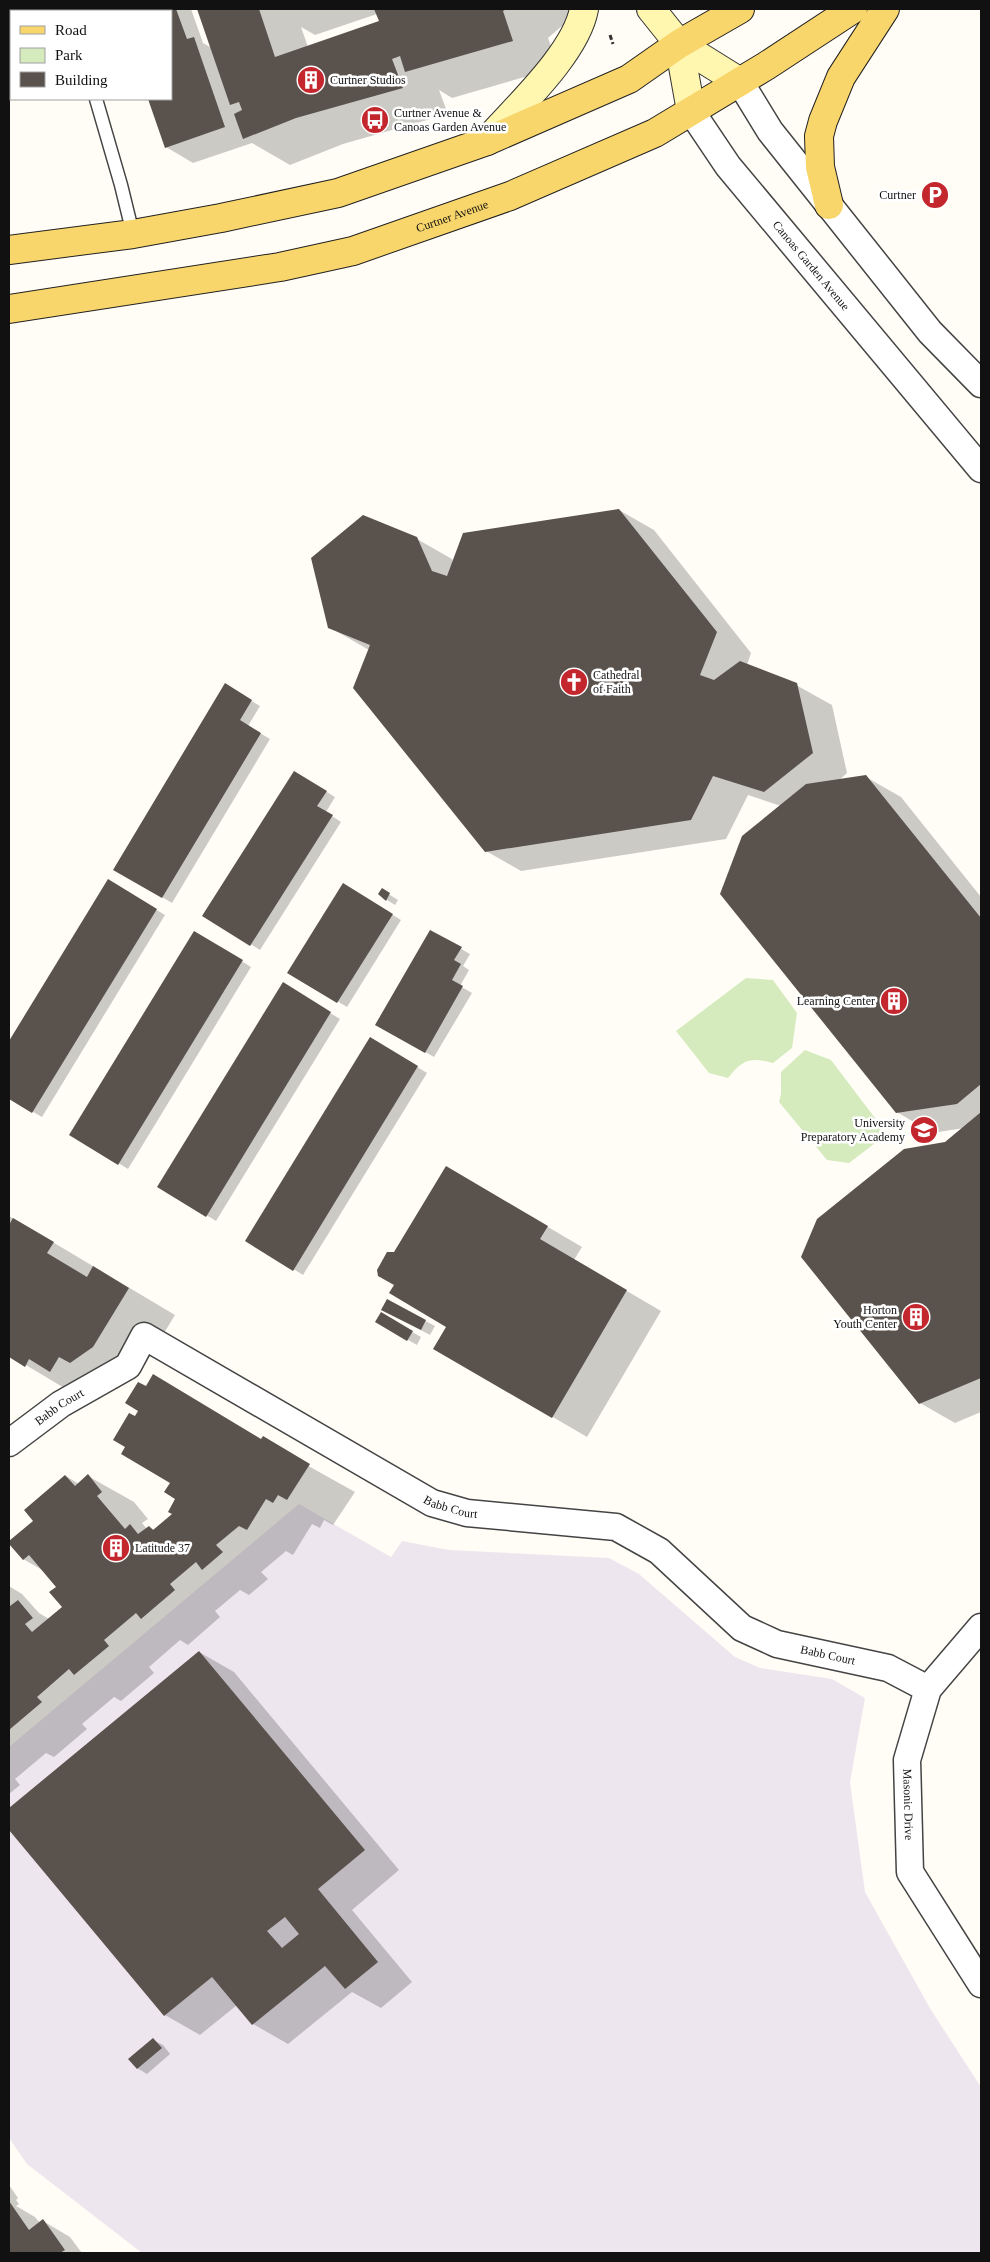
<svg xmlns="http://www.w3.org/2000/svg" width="990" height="2262" font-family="'Times New Roman',serif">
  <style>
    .industrial { fill: #eee6ef }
    .green { fill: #d5ebbd }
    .shadow { fill: #0003; fill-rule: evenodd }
    .building { fill: #5a524d; fill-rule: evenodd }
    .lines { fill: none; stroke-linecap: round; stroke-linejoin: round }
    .lane-casing { stroke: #444; stroke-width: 15 }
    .street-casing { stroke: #444; stroke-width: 29 }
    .secondary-casing { stroke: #333; stroke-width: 30 }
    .primary-casing { stroke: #222; stroke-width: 30 }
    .path { stroke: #333; stroke-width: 3; stroke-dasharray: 5 2.5; stroke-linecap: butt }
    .lane { stroke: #fff; stroke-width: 12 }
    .street { stroke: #fff; stroke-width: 26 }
    .secondary { stroke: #fff6b0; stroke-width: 28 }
    .primary { stroke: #f9d66b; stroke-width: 28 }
    .labels { text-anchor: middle; stroke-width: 5; stroke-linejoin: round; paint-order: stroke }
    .poi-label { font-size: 12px; fill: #111; stroke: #fff; text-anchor: start }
    .street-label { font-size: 12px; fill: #111; stroke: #fff }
  </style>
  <rect width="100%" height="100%" fill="#fffdf5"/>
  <!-- industrial -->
  <polygon class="industrial" points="299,1504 391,1557 402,1541 449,1550 609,1558 639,1574 735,1657 760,1668 832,1679 865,1698 850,1782 865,1892 931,2010 981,2087 981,2253 142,2253 27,2164 9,2138 9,1747"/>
  <!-- green -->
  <g class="green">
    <path d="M746,978L773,980L797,1013L792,1048L773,1063C750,1057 743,1059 728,1078L709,1073L676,1031Z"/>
    <polygon points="805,1050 831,1060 887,1134 849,1163 827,1160 779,1102 781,1094 781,1072"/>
  </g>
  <!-- shadow -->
  <g class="shadow">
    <path d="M92,9H191L203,43L212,48L198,9H589L570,29L563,25L548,38L559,67L452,98L439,90L448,114L343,144L290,165L252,143L193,163L166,147L149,99H171V11H93ZM377,14L380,22L308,47L301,27L315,35Z"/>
    <polygon points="619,510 654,530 751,653 747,665 796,685 832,705 847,773 838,781 866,777 901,797 981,897 981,1412 955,1423 920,1403 964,1128 932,1133 897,1112 781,806 748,795 726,839 521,871 486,851 369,650 329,627 417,539 452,559 453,562"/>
    <polygon points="225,685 260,706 248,726 270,739 172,903 115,869"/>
    <polygon points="304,778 335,797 326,812 341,822 260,950 204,916"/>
    <polygon points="108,881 165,915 42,1117 9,1098 9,1044"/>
    <polygon points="352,890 401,920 347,1007 289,972"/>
    <polygon points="382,890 398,900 395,905 387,900"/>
    <polygon points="195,932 251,967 128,1169 71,1134"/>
    <polygon points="431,932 470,954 463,966 469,970 460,986 472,993 434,1057 377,1024"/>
    <polygon points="283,984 340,1019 216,1221 159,1186"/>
    <polygon points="370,1038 427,1073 303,1275 247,1240"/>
    <polygon points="446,1167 582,1247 574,1260 661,1311 587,1437 435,1348 447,1326 395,1284 395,1253"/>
    <polygon points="9,1216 175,1315 139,1374 117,1389 106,1382 71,1392 9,1355"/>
    <polygon points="388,1301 435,1326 430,1335 392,1315"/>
    <polygon points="381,1314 421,1337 417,1345 377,1322"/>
    <polygon points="135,1418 262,1440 355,1492 333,1525 324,1520 320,1528 312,1524 293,1555 286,1551 261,1572 268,1579 249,1595 240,1590 215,1611 220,1617 188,1645 180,1640 149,1667 154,1673 121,1701 114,1697 82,1724 87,1729 54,1757 46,1753 15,1779 20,1785 9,1794 9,1586 22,1594 39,1613 49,1619 64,1607 58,1587 44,1571 23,1559 34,1521 66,1476 79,1484 88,1476 134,1502 148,1519 142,1523 147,1529 149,1527 155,1530 174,1514 177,1498 171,1482"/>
    <polygon points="199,1652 234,1672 399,1870 352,1910 412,1982 381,2008 352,1992 288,2044 253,2024 237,2005 200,2035 165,2015 9,1828 9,1809"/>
    <polygon points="153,2040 163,2045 170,2054 147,2074 137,2068"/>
    <polygon points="9,2185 18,2198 16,2200 19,2204 16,2206 35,2217 40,2223 43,2221 70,2237 82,2253 9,2253"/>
  </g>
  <!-- building -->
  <g class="building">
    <polygon points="91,9 176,9 187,39 194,37 225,127 165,148 148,99 171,99 171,11 92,11"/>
    <polygon points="197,9 259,9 275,57 379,21 374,9 506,9 503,11 513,41 405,72 400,56 392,59 403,88 296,118 243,139 234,114 242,110 239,102 230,105"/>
    <polygon points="619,509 717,632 700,675 714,680 740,661 797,683 813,753 764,792 713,776 691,820 485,852 353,688 370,645 328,628 311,558 363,515 417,537 432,571 447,576 463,533"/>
    <polygon points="225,683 252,700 240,720 261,733 162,898 113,870"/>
    <polygon points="294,771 327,791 317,806 333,815 250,946 202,916"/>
    <polygon points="866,775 981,918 981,1084 957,1104 896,1113 720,894 742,836 806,784"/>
    <polygon points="108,879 157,909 32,1113 9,1099 9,1041"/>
    <polygon points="343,883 393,914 337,1003 287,973"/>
    <polygon points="382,888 390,893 386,901 378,894"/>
    <polygon points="430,930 462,947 454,960 461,964 452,980 463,986 425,1053 375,1025"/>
    <polygon points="194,931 243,960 118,1165 69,1135"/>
    <polygon points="283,982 331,1012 206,1217 157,1187"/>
    <polygon points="370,1037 418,1066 293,1271 245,1241"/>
    <polygon points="981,1112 981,1378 919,1404 801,1257 817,1219 904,1149 945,1142"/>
    <polygon points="446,1166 548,1226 540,1239 627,1290 552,1418 433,1349 446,1327 389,1293 394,1285 378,1276 377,1270 387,1252 394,1252"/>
    <polygon points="13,1218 54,1242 47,1253 87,1277 93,1266 129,1288 93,1347 70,1363 59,1357 50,1372 29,1359 25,1367 9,1357 9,1225"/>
    <polygon points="387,1299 426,1320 421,1330 381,1310"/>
    <polygon points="381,1312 413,1331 407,1341 375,1322"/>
    <polygon points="153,1374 261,1439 263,1436 310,1464 287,1500 278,1495 273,1503 266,1499 247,1530 239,1526 216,1545 223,1552 202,1570 196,1562 170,1584 175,1590 141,1619 136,1613 104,1640 109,1646 74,1675 69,1669 37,1697 42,1702 9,1730 9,1604 10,1606 18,1600 33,1618 25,1624 32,1632 62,1607 49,1592 56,1587 29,1555 23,1560 9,1544 9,1541 33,1521 24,1510 65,1475 75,1486 88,1474 102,1492 97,1496 125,1529 130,1524 138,1534 149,1526 153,1530 172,1514 168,1512 175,1499 164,1492 170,1483 121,1454 125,1447 113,1440 129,1413 135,1416 138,1411 125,1403 138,1382 146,1386"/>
    <path d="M199,1651L365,1850L318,1889L378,1962L345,1989L325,1966L252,2025L212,1977L164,2016L9,1830V1808ZM285,1917L299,1934L282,1948L267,1931Z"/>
    <polygon points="153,2038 162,2048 137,2069 128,2059"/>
    <polygon points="9,2201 29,2230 43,2219 65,2250 60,2253 9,2253"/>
  </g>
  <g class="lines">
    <defs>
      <g id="lane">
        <polyline points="67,9 68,11"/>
        <polyline points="96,99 121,185 133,234"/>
      </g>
      <g id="street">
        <polyline points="740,82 770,131 829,205 930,332 981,384"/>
        <path id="s1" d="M691,111L728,166L981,469"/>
        <path id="s2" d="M9,1443L61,1404L128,1366L144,1336L432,1503L467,1513L616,1527L659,1551L742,1628L777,1644L888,1668L928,1689"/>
        <path id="s3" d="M981,1627L928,1689L907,1760L910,1872L981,1984"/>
      </g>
      <g id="secondary">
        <polyline points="651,9 679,44 740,82"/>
        <polyline points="679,44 691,111"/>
        <path d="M487,141C517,107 576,53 584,9"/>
      </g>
      <g id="primary">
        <polyline points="829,205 820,167 819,136 823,121 841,77 885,9"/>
        <polyline points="9,250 133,234 221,218 338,193 487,141 629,79 679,44 740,9"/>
        <path id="s4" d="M9,309L280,267L353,251L510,196L655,133L766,66L853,9"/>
      </g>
    </defs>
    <!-- lane casing -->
    <use href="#lane" class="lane-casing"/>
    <!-- street casing -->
    <use href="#street" class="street-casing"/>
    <!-- secondary casing -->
    <use href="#secondary" class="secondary-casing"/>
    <!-- primary casing -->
    <use href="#primary" class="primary-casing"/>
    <!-- path -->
    <polyline class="path" points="610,35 613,44"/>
    <!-- lane -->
    <use href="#lane" class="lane"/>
    <!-- street -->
    <use href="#street" class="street"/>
    <!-- secondary -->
    <use href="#secondary" class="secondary"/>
    <!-- primary -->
    <use href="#primary" class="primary"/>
  </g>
  <!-- icons -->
  <defs>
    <symbol id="building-disc" viewBox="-11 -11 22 22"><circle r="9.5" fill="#c4262e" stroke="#fff"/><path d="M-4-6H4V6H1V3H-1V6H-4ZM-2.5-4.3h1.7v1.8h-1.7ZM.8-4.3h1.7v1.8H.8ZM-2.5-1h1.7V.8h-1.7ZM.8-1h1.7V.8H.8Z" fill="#fff"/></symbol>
    <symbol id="bus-disc" viewBox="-11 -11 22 22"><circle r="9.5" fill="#c4262e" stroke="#fff"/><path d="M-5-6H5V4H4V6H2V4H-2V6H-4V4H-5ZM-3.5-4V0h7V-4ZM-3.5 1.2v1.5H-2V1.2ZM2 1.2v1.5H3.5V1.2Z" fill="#fff"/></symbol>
    <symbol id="parking-disc" viewBox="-11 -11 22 22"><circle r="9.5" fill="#c4262e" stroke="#fff"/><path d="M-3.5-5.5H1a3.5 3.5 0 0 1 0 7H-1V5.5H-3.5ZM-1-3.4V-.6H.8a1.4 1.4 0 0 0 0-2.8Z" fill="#fff"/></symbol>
    <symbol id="church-disc" viewBox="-11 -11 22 22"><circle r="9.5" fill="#c4262e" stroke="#fff"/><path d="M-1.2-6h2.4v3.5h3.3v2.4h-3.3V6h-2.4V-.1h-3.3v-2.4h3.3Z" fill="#fff"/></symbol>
    <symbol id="school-disc" viewBox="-11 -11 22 22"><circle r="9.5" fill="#c4262e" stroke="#fff"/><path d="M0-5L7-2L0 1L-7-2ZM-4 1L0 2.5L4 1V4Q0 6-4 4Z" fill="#fff"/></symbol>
  </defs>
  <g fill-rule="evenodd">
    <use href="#building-disc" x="295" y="64" width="32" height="32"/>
    <use href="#bus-disc" x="359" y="104" width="32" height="32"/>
    <use href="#parking-disc" x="919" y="179" width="32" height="32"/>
    <use href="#church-disc" x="558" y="666" width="32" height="32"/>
    <use href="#building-disc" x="878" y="985" width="32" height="32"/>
    <use href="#school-disc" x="908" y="1114" width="32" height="32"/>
    <use href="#building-disc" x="900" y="1301" width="32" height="32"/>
    <use href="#building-disc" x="100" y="1532" width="32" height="32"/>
  </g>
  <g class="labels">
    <!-- poi labels -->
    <g class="poi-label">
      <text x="330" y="84">Curtner Studios</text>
      <text x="394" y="117">Curtner Avenue &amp;<tspan x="394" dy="14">Canoas Garden Avenue</tspan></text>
      <text x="916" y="199" text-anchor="end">Curtner</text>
      <text x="593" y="679">Cathedral<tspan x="593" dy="14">of Faith</tspan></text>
      <text x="875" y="1005" text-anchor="end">Learning Center</text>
      <text x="905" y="1127" text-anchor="end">University<tspan x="905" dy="14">Preparatory Academy</tspan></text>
      <text x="897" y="1314" text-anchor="end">Horton<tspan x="897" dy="14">Youth Center</tspan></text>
      <text x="135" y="1552">Latitude 37</text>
    </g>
    <!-- street labels -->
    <g class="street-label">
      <text dy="4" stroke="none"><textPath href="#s4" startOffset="454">Curtner Avenue</textPath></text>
      <text dy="4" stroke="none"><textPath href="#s1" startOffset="196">Canoas Garden Avenue</textPath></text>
      <text dy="4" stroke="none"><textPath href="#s2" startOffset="62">Babb Court</textPath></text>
      <text dy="4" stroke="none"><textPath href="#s2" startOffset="528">Babb Court</textPath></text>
      <text dy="4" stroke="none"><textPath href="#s2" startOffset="948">Babb Court</textPath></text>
      <text dy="4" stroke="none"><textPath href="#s3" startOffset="200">Masonic Drive</textPath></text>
    </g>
  </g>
  <!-- border -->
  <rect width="990" height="2262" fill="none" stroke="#111111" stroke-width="20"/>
  <!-- legend -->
  <rect x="10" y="10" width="162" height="90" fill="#ffffff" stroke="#a0a0a0"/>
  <rect x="20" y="26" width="25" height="8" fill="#f9d66b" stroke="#a0a0a0"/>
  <text x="55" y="35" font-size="15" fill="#111111">Road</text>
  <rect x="20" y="48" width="25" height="15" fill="#d5ebbd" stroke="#a0a0a0"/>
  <text x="55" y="60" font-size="15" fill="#111111">Park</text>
  <rect x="20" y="72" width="25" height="15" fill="#5a524d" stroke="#a0a0a0"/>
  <text x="55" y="85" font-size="15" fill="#111111">Building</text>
</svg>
